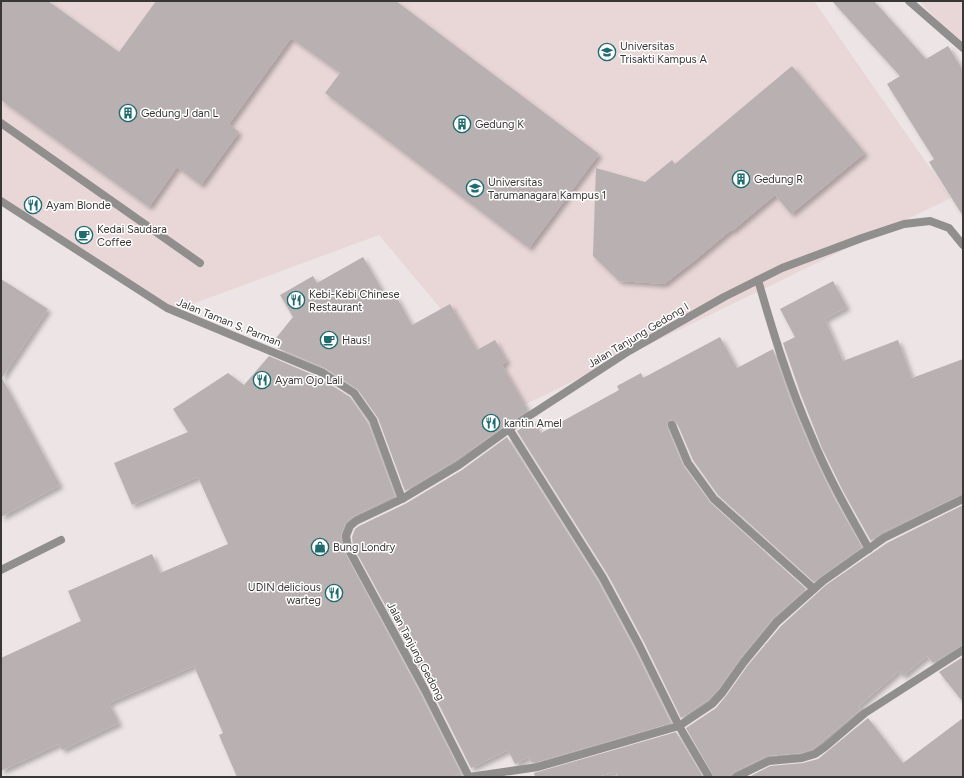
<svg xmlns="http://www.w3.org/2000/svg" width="964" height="778" font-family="Figtree,sans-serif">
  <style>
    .built { fill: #e9d7d7 }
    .building { fill: #b9b1b1; filter: url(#shadow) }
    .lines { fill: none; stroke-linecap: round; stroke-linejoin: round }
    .lane { stroke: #918e8e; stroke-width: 8 }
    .street { stroke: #918e8e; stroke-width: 8 }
    .labels { text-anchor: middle; stroke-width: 3; stroke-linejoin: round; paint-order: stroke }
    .poi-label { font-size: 11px; fill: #393636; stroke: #fff; text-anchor: start }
    .street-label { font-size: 11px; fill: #393636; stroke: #fff }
  </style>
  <defs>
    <filter id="shadow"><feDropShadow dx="3.5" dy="3.5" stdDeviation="2" flood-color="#0004"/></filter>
  </defs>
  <rect width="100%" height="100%" fill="#ede5e5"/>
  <!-- built -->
  <g class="built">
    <polygon points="1,1 814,1 951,198 522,406 379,235 176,310 1,198"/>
    <polygon points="919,1 963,1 963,46"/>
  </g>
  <!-- building -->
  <g class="building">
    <polygon points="1,1 48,1 119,52 156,1 396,1 599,154 529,248 325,93 340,73 291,38 229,124 239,132 201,185 177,167 149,207 1,100"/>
    <polygon points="832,1 874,1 926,59 948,46 963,70 963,216 929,162 934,159 887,84 900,76"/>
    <polygon points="792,66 865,153 791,214 775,195 732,231 731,230 695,260 664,284 619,281 593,256 596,168 645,182 672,160 675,164"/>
    <polygon points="363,257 388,300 396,296 412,325 450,304 477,350 495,340 507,361 502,365 528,410 456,460 405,491 378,418 358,390 325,368 277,348 283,342 276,338 293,317 280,295 313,276 317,283"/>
    <polygon points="1,279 48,309 2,378 60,485 1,517"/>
    <polygon points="833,281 847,307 825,319 843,361 898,340 912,378 963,359 963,494 881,533 871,541 843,491 822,448 801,395 783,343 795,337 780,309"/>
    <polygon points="720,337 737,368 773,349 790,399 812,452 833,496 862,547 814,582 718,495 693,460 677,423 673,420 668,421 667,427 683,465 710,502 806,589 773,618 740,659 718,690 708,700 681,718 644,642 608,575 517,431 533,420 541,433 619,390 617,386 641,373 643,378"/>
    <polygon points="269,356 320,378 350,397 368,423 395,496 354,516 346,522 341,534 343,549 420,693 461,773 452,777 237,777 219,735 223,733 194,666 109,703 119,723 62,750 59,744 1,771 1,658 81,621 68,591 152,554 160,573 228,544 198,477 132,505 114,463 188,432 173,409 228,373 244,385"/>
    <polygon points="507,437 598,581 634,648 671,723 537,762 531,762 529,757 515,764 508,750 471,768 430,687 353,546 352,537 355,529 359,526 405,504 462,470"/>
    <polygon points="963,505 963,645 933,663 927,656 903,676 899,671 859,706 861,709 813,749 801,753 767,756 734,772 731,777 714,777 686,728 716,708 726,696 748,665 781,626 826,585 887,543"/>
    <polygon points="963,657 963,702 939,672"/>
    <polygon points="868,718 903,763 963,718 963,777 749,777 770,766 803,763 818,759"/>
    <polygon points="676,732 703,777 618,777 616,772 597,777 535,777 534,773"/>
  </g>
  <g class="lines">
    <!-- lane -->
    <g class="lane">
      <polyline points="909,1 963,48"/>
      <polyline points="1,123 200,263"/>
    </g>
    <!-- street -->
    <g class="street">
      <polyline points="1,201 167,308 323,373 354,393 373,420 402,499"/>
      <path d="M758,280C773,332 789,385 811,435C827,475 848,512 869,549"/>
      <polyline points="672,425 688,463 714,499 814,589"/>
      <polyline points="509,429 603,578 639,645 679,726 709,777"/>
      <polyline points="1,570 61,540"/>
      <polyline points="469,777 425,690 348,548 346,536 350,526 356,521 402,499 459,465 509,429 629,351 724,297 782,268 862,238 904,224 930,221 949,228 963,245"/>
      <polyline points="469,777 538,767 679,726 712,704 722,693 744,662 777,622 823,581 884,538 963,499"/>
      <polyline points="736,777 769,761 802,758 815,754 825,747 865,713 963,650"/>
    </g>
  </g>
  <!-- icons -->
  <defs>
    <symbol id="university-ring" viewBox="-11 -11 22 22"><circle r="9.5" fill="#fff" stroke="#1f6b6e" stroke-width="1.5"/><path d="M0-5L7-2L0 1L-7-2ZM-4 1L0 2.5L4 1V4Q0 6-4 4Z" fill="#1f6b6e"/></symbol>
    <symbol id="building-ring" viewBox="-11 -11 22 22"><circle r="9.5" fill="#fff" stroke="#1f6b6e" stroke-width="1.5"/><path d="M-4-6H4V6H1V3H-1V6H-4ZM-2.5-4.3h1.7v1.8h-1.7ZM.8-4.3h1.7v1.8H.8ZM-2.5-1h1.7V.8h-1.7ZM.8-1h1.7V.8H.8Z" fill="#1f6b6e"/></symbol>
    <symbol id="restaurant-ring" viewBox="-11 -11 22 22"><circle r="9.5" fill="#fff" stroke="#1f6b6e" stroke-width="1.5"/><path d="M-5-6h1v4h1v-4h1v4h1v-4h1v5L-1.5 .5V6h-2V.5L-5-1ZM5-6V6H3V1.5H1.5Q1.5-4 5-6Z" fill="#1f6b6e"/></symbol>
    <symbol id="cafe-ring" viewBox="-11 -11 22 22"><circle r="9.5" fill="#fff" stroke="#1f6b6e" stroke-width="1.5"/><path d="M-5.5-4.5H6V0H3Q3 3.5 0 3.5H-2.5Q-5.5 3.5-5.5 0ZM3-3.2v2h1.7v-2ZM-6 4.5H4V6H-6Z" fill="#1f6b6e"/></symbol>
    <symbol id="shop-ring" viewBox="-11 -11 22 22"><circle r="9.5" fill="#fff" stroke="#1f6b6e" stroke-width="1.5"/><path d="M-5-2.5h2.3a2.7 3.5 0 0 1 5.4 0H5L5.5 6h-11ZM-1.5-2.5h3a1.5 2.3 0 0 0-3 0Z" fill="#1f6b6e"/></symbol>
  </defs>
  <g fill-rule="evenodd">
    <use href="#university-ring" x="597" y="42" width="20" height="20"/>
    <use href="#building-ring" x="118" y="103" width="20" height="20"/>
    <use href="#building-ring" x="452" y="114" width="20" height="20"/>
    <use href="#building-ring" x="731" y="169" width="20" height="20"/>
    <use href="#university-ring" x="465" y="178" width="20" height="20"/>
    <use href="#restaurant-ring" x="23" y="195" width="20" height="20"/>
    <use href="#cafe-ring" x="74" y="225" width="20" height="20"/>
    <use href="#restaurant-ring" x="286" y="290" width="20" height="20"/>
    <use href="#cafe-ring" x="319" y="330" width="20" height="20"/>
    <use href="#restaurant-ring" x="252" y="370" width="20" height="20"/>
    <use href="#restaurant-ring" x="481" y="413" width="20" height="20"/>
    <use href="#shop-ring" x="310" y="537" width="20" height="20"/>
    <use href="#restaurant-ring" x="324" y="583" width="20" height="20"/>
  </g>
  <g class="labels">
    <!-- poi labels -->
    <g class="poi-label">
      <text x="620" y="50">Universitas<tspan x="620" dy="13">Trisakti Kampus A</tspan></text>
      <text x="141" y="117">Gedung J dan L</text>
      <text x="475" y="128">Gedung K</text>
      <text x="754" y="183">Gedung R</text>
      <text x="488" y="186">Universitas<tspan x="488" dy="13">Tarumanagara Kampus 1</tspan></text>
      <text x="46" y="209">Ayam Blonde</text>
      <text x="97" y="233">Kedai Saudara<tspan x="97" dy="13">Coffee</tspan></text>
      <text x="309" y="298">Kebi-Kebi Chinese<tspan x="309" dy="13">Restaurant</tspan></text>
      <text x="342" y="344">Haus!</text>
      <text x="275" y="384">Ayam Ojo Lali</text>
      <text x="504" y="427">kantin Amel</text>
      <text x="333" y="551">Bung Londry</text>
      <text x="321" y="591" text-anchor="end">UDIN delicious<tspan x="321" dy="13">warteg</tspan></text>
    </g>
    <!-- street labels -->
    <g class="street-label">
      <text transform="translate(229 322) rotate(22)" y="4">Jalan Taman S. Parman</text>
      <text transform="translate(638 335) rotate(-31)" y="4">Jalan Tanjung Gedong I</text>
      <text transform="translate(416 651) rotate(62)" y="4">Jalan Tanjung Gedong</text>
    </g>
  </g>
  <!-- border -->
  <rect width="964" height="778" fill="none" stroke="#393636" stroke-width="4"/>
</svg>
